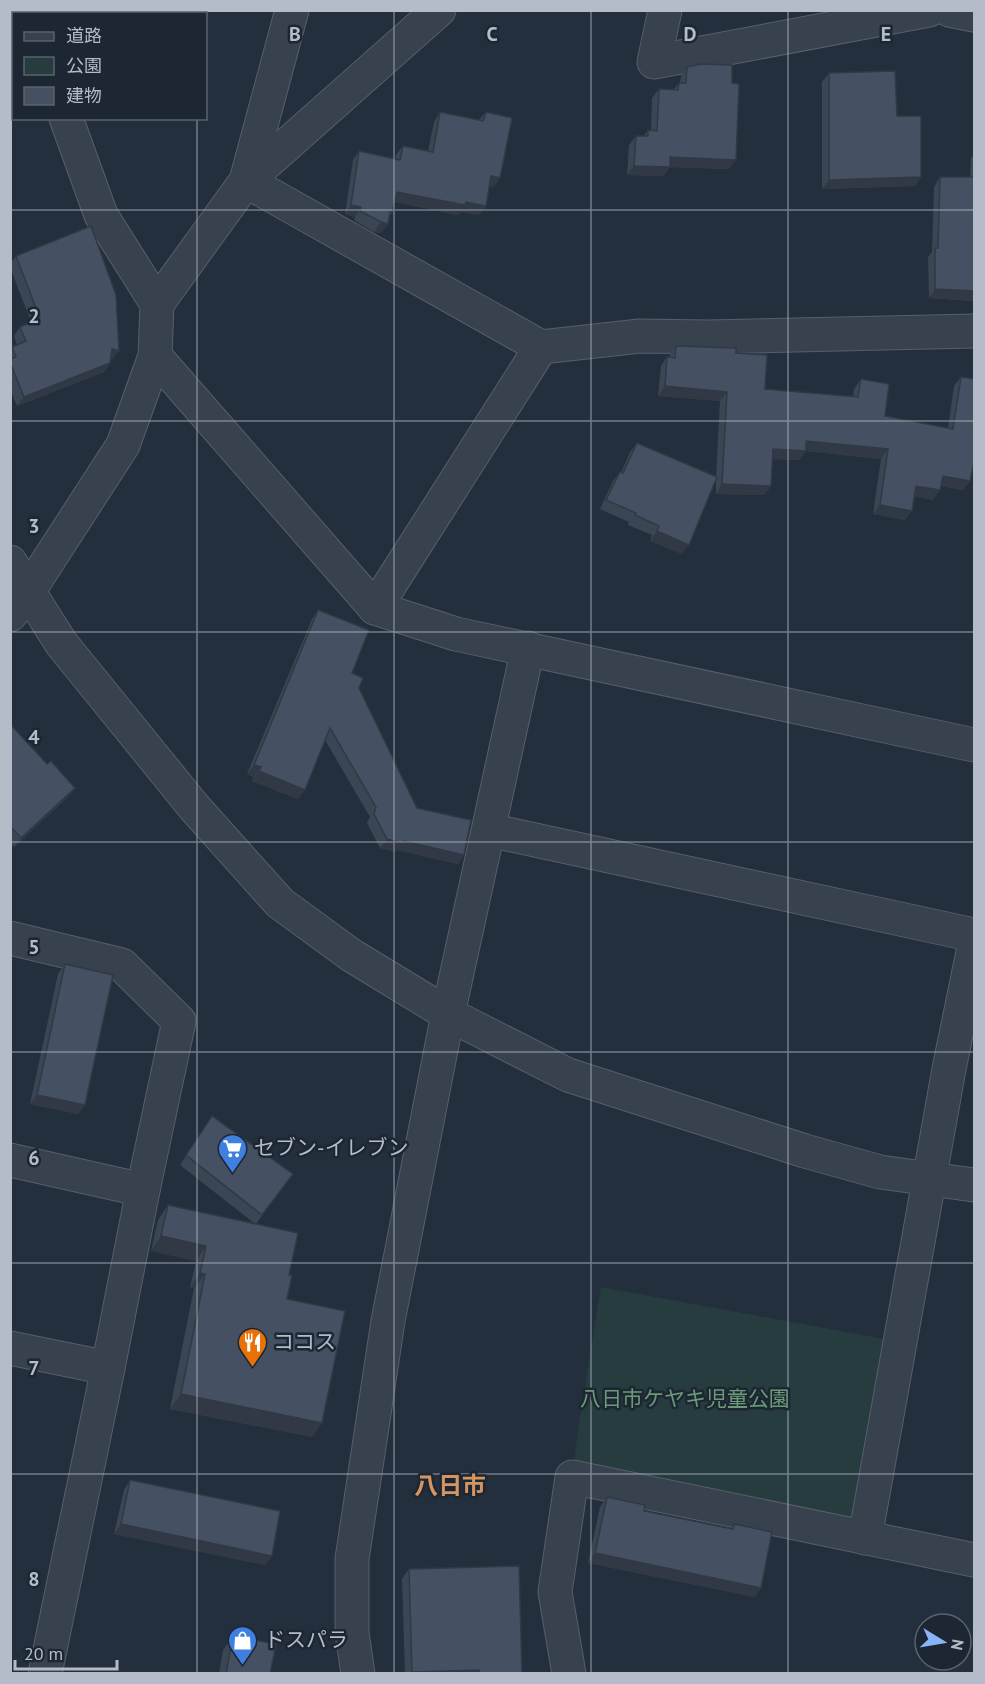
<svg xmlns="http://www.w3.org/2000/svg" width="985" height="1684" font-family="'PT Sans','Noto Sans JP',sans-serif">
  <style>
    .green { fill: #263c3f }
    .lines { fill: none; stroke-linecap: round; stroke-linejoin: round }
    .minor-casing { stroke: #565f6c; stroke-width: 35 }
    .tertiary-casing { stroke: #565f6c; stroke-width: 35 }
    .minor { stroke: #38414e; stroke-width: 33 }
    .tertiary { stroke: #38414e; stroke-width: 33 }
    .wall { fill: #3b4654 }
    .shaded-wall { fill: #303945 }
    .building { fill: #455162; stroke: #303945; stroke-width: 1.5 }
    .grid { fill: none; stroke: #b4bcc9; stroke-width: 1.5; stroke-opacity: 0.55 }
    .labels { text-anchor: middle; stroke-width: 5; stroke-linejoin: round; paint-order: stroke }
    .poi-label { font-size: 21px; fill: #b4bcc9; stroke: #1d2633; text-anchor: start }
    .park-label { font-size: 21px; fill: #6b9a76; stroke: #1d2633 }
    .quarter-label { font-size: 24px; font-weight: bold; fill: #d59563; stroke: #1d2633 }
    .grid-label { font-size: 20px; text-anchor: middle; font-weight: bold; fill: #b4bcc9; stroke: #1d2633; stroke-width: 5; stroke-linejoin: round; paint-order: stroke }
  </style>
  <rect width="100%" height="100%" fill="#242f3e"/>
  <!-- green -->
  <polygon class="green" points="601,1287 890,1340 853,1523 572,1477 579,1423"/>
  <g class="lines">
    <defs>
      <g id="minor">
        <polyline points="24,10 25,14"/>
        <polyline points="292,10 246,181 541,347 375,608"/>
        <polyline points="665,10 654,62 929,10"/>
        <polyline points="949,10 974,15"/>
        <polyline points="66,118 101,215 157,304"/>
        <polyline points="541,347 640,336 709,337 974,331"/>
        <polyline points="155,356 375,608 456,634 974,745"/>
        <polyline points="10,615 28,592"/>
        <polyline points="489,830 974,935"/>
        <polyline points="10,938 122,965 179,1021 143,1190 108,1368 10,1348"/>
        <polyline points="448,1014 528,648"/>
        <polyline points="10,1160 143,1190"/>
        <polyline points="865,1538 949,1069 974,947"/>
        <polyline points="45,1674 108,1368"/>
        <polyline points="569,1674 555,1592 572,1477 974,1560"/>
      </g>
      <g id="tertiary">
        <polyline points="10,562 61,643 194,807 280,903 351,955 448,1014 568,1075 805,1151 880,1172 974,1185"/>
        <polyline points="28,592 123,445 155,356 157,304 246,181 439,10"/>
        <polyline points="358,1674 352,1633 352,1559 388,1321 448,1014"/>
      </g>
    </defs>
    <!-- minor casing -->
    <use href="#minor" class="minor-casing"/>
    <!-- tertiary casing -->
    <use href="#tertiary" class="tertiary-casing"/>
    <!-- minor -->
    <use href="#minor" class="minor"/>
    <!-- tertiary -->
    <use href="#tertiary" class="tertiary"/>
  </g>
  <!-- wall -->
  <g class="wall">
    <polygon points="687,67 729,169 670,167 663,176 627,175 629,145 636,136 644,136 648,130 651,130 652,98 659,89 674,89 679,83 680,83 681,76"/>
    <polygon points="829,73 897,116 915,186 822,189 822,82"/>
    <polygon points="440,112 479,120 486,112 500,178 494,187 489,187 486,206 479,215 461,212 458,215 395,202 392,213 389,218 388,224 381,233 374,232 354,220 355,217 345,214 353,160 359,151 395,159 396,155 403,146 428,151 434,122"/>
    <polygon points="975,153 975,301 929,298 928,257 932,252 934,187 940,177 970,177 971,158"/>
    <polygon points="16,256 112,360 111,360 110,363 104,372 17,406 10,389 10,349 12,347 17,345 14,336 20,327 31,322 10,267 10,264"/>
    <polygon points="676,346 736,353 765,389 853,397 854,389 861,379 885,416 948,428 954,386 961,377 970,481 963,490 941,486 940,490 933,500 914,496 912,511 905,520 873,514 881,459 806,451 799,460 772,459 771,486 764,495 716,494 716,479 682,554 650,541 652,535 628,525 629,522 600,509 613,481 620,472 621,473 630,452 637,443 716,477 720,401 658,396 661,366 667,357 669,357 670,355"/>
    <polygon points="318,610 359,688 417,808 464,855 458,864 397,850 396,852 380,848 367,823 370,817 325,740 305,790 298,799 252,781 254,777 247,774 312,619"/>
    <polygon points="10,724 47,764 75,788 68,797 14,847 10,843"/>
    <polygon points="65,964 85,1105 78,1114 30,1104 58,974"/>
    <polygon points="212,1116 293,1174 256,1224 289,1275 287,1299 322,1423 312,1437 170,1409 194,1288 190,1288 196,1261 151,1251 158,1220 168,1205 254,1223 180,1165"/>
    <polygon points="130,1480 272,1556 265,1565 114,1534 124,1490"/>
    <polygon points="607,1497 644,1511 731,1529 734,1524 761,1588 755,1597 588,1563 600,1507"/>
    <polygon points="409,1569 522,1674 405,1674 402,1579"/>
    <polygon points="233,1636 270,1674 219,1674 223,1650"/>
  </g>
  <!-- shaded-wall -->
  <g class="shaded-wall">
    <polygon points="14,110 14,118 19,118 10,122 10,111"/>
    <polygon points="670,157 736,160 729,169 664,167"/>
    <polygon points="634,166 670,167 663,176 627,175"/>
    <polygon points="491,176 500,178 494,187 485,186"/>
    <polygon points="921,177 915,186 822,189 829,180"/>
    <polygon points="397,192 466,202 486,206 479,215 461,212 458,215 391,201"/>
    <polygon points="351,205 361,207 355,217 345,214"/>
    <polygon points="381,222 388,224 381,233 374,232"/>
    <polygon points="935,289 975,291 975,301 929,298"/>
    <polygon points="112,349 119,351 112,360 106,359"/>
    <polygon points="110,363 104,372 17,406 24,397"/>
    <polygon points="665,386 727,392 720,401 658,396"/>
    <polygon points="806,441 888,449 881,459 806,451 799,460 767,459 773,449"/>
    <polygon points="943,476 970,481 963,490 936,485"/>
    <polygon points="722,484 771,486 764,495 716,494"/>
    <polygon points="916,486 940,490 933,500 909,495"/>
    <polygon points="880,505 912,511 905,520 873,514"/>
    <polygon points="657,531 689,545 682,554 650,541"/>
    <polygon points="254,765 261,767 254,777 247,774"/>
    <polygon points="259,771 305,790 298,799 252,781"/>
    <polygon points="75,788 68,797 14,847 21,838"/>
    <polygon points="387,839 402,843 396,852 380,848"/>
    <polygon points="404,841 464,855 458,864 397,850"/>
    <polygon points="37,1095 85,1105 78,1114 30,1104"/>
    <polygon points="161,1236 206,1246 196,1261 151,1251"/>
    <polygon points="200,1273 205,1274 194,1288 190,1288"/>
    <polygon points="181,1394 322,1423 312,1437 170,1409"/>
    <polygon points="121,1524 272,1556 265,1565 114,1534"/>
    <polygon points="595,1553 761,1588 755,1597 588,1563"/>
    <polygon points="479,1670 477,1674 411,1674 412,1672"/>
  </g>
  <!-- building -->
  <g class="building">
    <polygon points="10,51 14,60 14,110 10,111"/>
    <polygon points="701,64 732,65 732,83 739,84 736,160 670,157 670,167 634,166 636,136 648,136 648,130 657,131 659,89 678,90 679,83 686,83 687,67"/>
    <polygon points="895,71 897,116 921,116 921,177 829,180 829,73"/>
    <polygon points="440,112 483,121 486,112 512,118 500,178 491,176 486,206 466,202 465,205 397,192 392,213 390,212 388,224 381,222 360,211 361,207 351,205 359,151 400,160 403,146 433,152"/>
    <polygon points="940,177 975,177 975,291 935,289 935,248 938,248"/>
    <polygon points="91,226 116,295 119,351 112,349 110,363 24,397 10,362 10,359 16,357 12,347 26,341 20,327 40,318 16,256"/>
    <polygon points="676,346 736,348 736,353 767,355 765,389 858,397 861,379 889,384 885,416 953,429 961,377 975,379 975,458 970,481 943,476 940,490 916,486 912,511 880,505 888,449 806,441 806,451 773,449 771,486 722,484 727,392 665,386 667,357 675,358"/>
    <polygon points="637,443 717,477 689,545 657,531 659,526 635,515 636,513 606,500 620,472 623,473"/>
    <polygon points="318,610 369,630 352,673 363,678 359,688 417,808 471,820 464,855 404,841 402,843 387,839 374,814 376,807 330,728 305,790 259,771 261,767 254,765"/>
    <polygon points="10,724 47,764 51,761 75,788 21,838 10,826"/>
    <polygon points="65,964 113,975 85,1105 37,1095"/>
    <polygon points="212,1116 293,1174 262,1215 186,1155"/>
    <polygon points="168,1205 298,1233 289,1275 292,1275 287,1299 345,1311 322,1423 181,1394 205,1274 200,1273 206,1246 161,1236"/>
    <polygon points="130,1480 280,1511 272,1556 121,1524"/>
    <polygon points="607,1497 645,1505 644,1511 733,1529 734,1524 772,1532 761,1588 595,1553"/>
    <polygon points="519,1566 522,1674 480,1674 479,1670 412,1672 409,1569"/>
    <polygon points="233,1636 276,1644 270,1674 226,1674"/>
  </g>
  <!-- grid -->
  <path class="grid" d="M197,10V14M394,10V1674M591,10V1674M788,10V1674M197,118V1674M10,210H974M10,421H974M10,632H974M10,842H974M10,1052H974M10,1263H974M10,1474H974"/>
  <!-- icons -->
  <defs>
    <symbol id="supermarket-pin" viewBox="-11 -11 22 30"><path d="M0 17L-7.5 6A9.5 9.5 0 1 1 7.5 6Z" fill="#3f7fe0" stroke="#1d2633"/><path d="M-6-5.5h2.5l.6 2H6L4.5 2H-2.5L-4.4-4H-6ZM-1.5 3.2a1.3 1.3 0 1 0 .1 0ZM3 3.2a1.3 1.3 0 1 0 .1 0Z" fill="#fff"/></symbol>
    <symbol id="restaurant-pin" viewBox="-11 -11 22 30"><path d="M0 17L-7.5 6A9.5 9.5 0 1 1 7.5 6Z" fill="#e8710a" stroke="#1d2633"/><path d="M-5-6h1v4h1v-4h1v4h1v-4h1v5L-1.5 .5V6h-2V.5L-5-1ZM5-6V6H3V1.5H1.5Q1.5-4 5-6Z" fill="#fff"/></symbol>
    <symbol id="shop-pin" viewBox="-11 -11 22 30"><path d="M0 17L-7.5 6A9.5 9.5 0 1 1 7.5 6Z" fill="#3f7fe0" stroke="#1d2633"/><path d="M-5-2.5h2.3a2.7 3.5 0 0 1 5.4 0H5L5.5 6h-11ZM-1.5-2.5h3a1.5 2.3 0 0 0-3 0Z" fill="#fff"/></symbol>
  </defs>
  <g fill-rule="evenodd">
    <use href="#supermarket-pin" x="216" y="1132" width="33" height="45"/>
    <use href="#restaurant-pin" x="236" y="1326" width="33" height="45"/>
    <use href="#shop-pin" x="226" y="1624" width="33" height="45"/>
  </g>
  <g class="labels">
    <!-- poi labels -->
    <g class="poi-label">
      <text x="254" y="1155">セブン-イレブン</text>
      <text x="273" y="1349">ココス</text>
      <text x="264" y="1647">ドスパラ</text>
    </g>
    <!-- park labels -->
    <g class="park-label">
      <text x="685" y="1406">八日市ケヤキ児童公園</text>
    </g>
    <!-- quarter labels -->
    <g class="quarter-label">
      <text x="450" y="1494">八日市</text>
    </g>
  </g>
  <g class="grid-label">
    <text x="295" y="41">B</text>
    <text x="492" y="41">C</text>
    <text x="690" y="41">D</text>
    <text x="886" y="41">E</text>
    <text x="34" y="323">2</text>
    <text x="34" y="533">3</text>
    <text x="34" y="744">4</text>
    <text x="34" y="954">5</text>
    <text x="34" y="1165">6</text>
    <text x="34" y="1375">7</text>
    <text x="34" y="1586">8</text>
  </g>
  <!-- border -->
  <rect width="985" height="1684" fill="none" stroke="#b4bcc9" stroke-width="24"/>
  <!-- legend -->
  <rect x="12" y="12" width="195" height="108" fill="#1d2633" stroke="#59626f" stroke-width="1.5"/>
  <rect x="24" y="32" width="30" height="9" fill="#38414e" stroke="#59626f" stroke-width="1.5"/>
  <text x="66" y="42" font-size="18" fill="#b4bcc9">道路</text>
  <rect x="24" y="57" width="30" height="18" fill="#263c3f" stroke="#59626f" stroke-width="1.5"/>
  <text x="66" y="72" font-size="18" fill="#b4bcc9">公園</text>
  <rect x="24" y="87" width="30" height="18" fill="#455162" stroke="#59626f" stroke-width="1.5"/>
  <text x="66" y="102" font-size="18" fill="#b4bcc9">建物</text>
  <!-- north arrow -->
  <g transform="translate(943 1642) rotate(101)"><circle r="28" fill="#1d2633" stroke="#59626f" stroke-width="1.5"/>
  <path d="M0-4.5L10 22L0 15L-10 22Z" fill="#8ab4f8"/>
  <text y="-9" font-size="16" font-weight="bold" text-anchor="middle" fill="#b4bcc9">N</text>
  </g>
  <!-- scale -->
  <path d="M15 1660v9h102v-9" fill="none" stroke="#b4bcc9" stroke-width="3"/>
  <text x="24" y="1660" font-size="18" fill="#b4bcc9" stroke="#1d2633" stroke-width="4.5" paint-order="stroke">20 m</text>
</svg>
